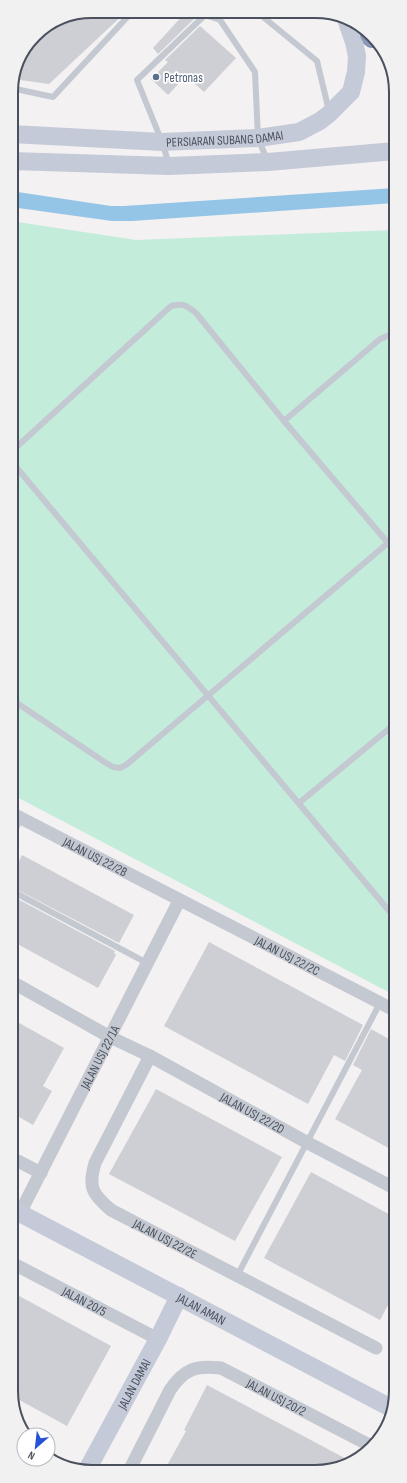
<svg xmlns="http://www.w3.org/2000/svg" width="407" height="1483" font-family="'Sofia Sans Condensed',sans-serif">
  <style>
    .green { fill: #c3ecdb }
    .water { fill: #94c5e6 }
    .building { fill: #cecfd5 }
    .lines { fill: none; stroke-linecap: round; stroke-linejoin: round }
    .highway-casing { stroke: #7885a7; stroke-width: 24 }
    .lane { stroke: #c3c8d1; stroke-width: 6 }
    .street { stroke: #c3c8d1; stroke-width: 13 }
    .secondary { stroke: #c5cad8; stroke-width: 18 }
    .highway { stroke: #8d9abb; stroke-width: 22 }
    .service-dot { fill: #5c6f8a; stroke: #fff; stroke-width: 1.5 }
    .labels { text-anchor: middle; stroke-width: 3.5; stroke-linejoin: round; paint-order: stroke }
    .service-label { font-size: 13px; fill: #4e5e75; stroke: #fff; text-anchor: start }
    .street-label { font-size: 13px; fill: #4a505d; stroke: #fff }
    .rim { fill: none; stroke: #4a505d; stroke-width: 2 }
  </style>
  <rect width="100%" height="100%" fill="#f3f1f1"/>
  <!-- green -->
  <polygon class="green" points="11,221 136,240 395,230 396,996 11,794"/>
  <!-- water -->
  <polygon class="water" points="395,188 395,203 132,221 112,221 11,207 11,191 111,206 124,206"/>
  <!-- building -->
  <g class="building">
    <polygon points="92,11 127,11 49,84 13,79 17,61 35,35 61,17"/>
    <polygon points="186,12 194,19 158,54 153,48"/>
    <polygon points="200,26 236,58 204,92 186,76 168,95 151,79 168,62 165,60"/>
    <polygon points="22,855 134,915 119,943 12,887 12,874"/>
    <polygon points="12,896 115,951 114,953 116,955 98,988 12,941"/>
    <polygon points="209,942 363,1025 345,1061 334,1055 308,1104 164,1026"/>
    <polygon points="12,1019 64,1048 43,1086 52,1091 33,1125 12,1113"/>
    <polygon points="371,1029 396,1043 396,1152 335,1119 362,1070 353,1065"/>
    <polygon points="156,1089 282,1157 235,1241 109,1174"/>
    <polygon points="311,1172 396,1218 396,1290 380,1320 264,1258"/>
    <polygon points="12,1292 111,1346 67,1426 12,1396"/>
    <polygon points="207,1385 292,1430 352,1462 326,1471 164,1471 186,1431 184,1430"/>
  </g>
  <g class="lines">
    <defs>
      <polyline id="highway" points="371,34 373,36"/>
    </defs>
    <!-- highway casing -->
    <use href="#highway" class="highway-casing"/>
    <!-- lane -->
    <g class="lane">
      <polyline points="257,12 317,61 329,111"/>
      <polyline points="11,88 53,97 133,11"/>
      <polyline points="169,164 162,142 137,80 205,15 220,20 255,72 258,138 267,160"/>
      <polyline points="284,421 388,543"/>
      <path d="M11,452L171,306C183,303 186,305 196,313L284,421L380,339L392,334L395,335"/>
      <polyline points="11,461 390,912 396,914"/>
      <polyline points="11,699 106,763 113,767 120,768 126,765 395,537"/>
      <polyline points="299,803 396,723"/>
      <polyline points="12,891 147,963"/>
      <polyline points="237,1276 380,1003"/>
    </g>
    <!-- street -->
    <g class="street">
      <path id="s1" d="M11,813L396,1011"/>
      <polyline points="11,830 18,817"/>
      <path id="s2" d="M12,982L110,1037L150,1056L308,1143L396,1189"/>
      <path id="s3" d="M150,1056L95,1163C88,1187 92,1194 111,1210L376,1348"/>
      <polyline points="12,1158 41,1173"/>
      <path id="s4" d="M20,1213L179,901"/>
      <path id="s5" d="M12,1263L158,1339"/>
      <path id="s6" d="M129,1471L170,1390C184,1369 196,1365 221,1368L373,1447"/>
    </g>
    <!-- secondary -->
    <g class="secondary">
      <path id="s7" d="M11,134L162,142L258,138L299,132L320,121L329,114L351,92L356,72L357,56L354,42L347,22"/>
      <polyline points="11,161 169,166 268,162 395,151"/>
      <path id="s8" d="M12,1209L391,1408"/>
      <path id="s9" d="M87,1470L158,1339L179,1296"/>
    </g>
    <!-- highway -->
    <use href="#highway" class="highway"/>
  </g>
  <!-- markers -->
  <circle class="service-dot" cx="156" cy="77" r="4"/>
  <g class="labels">
    <!-- service labels -->
    <g class="service-label">
      <text x="164" y="82">Petronas</text>
    </g>
    <!-- street labels -->
    <g class="street-label">
      <text dy="5" stroke="none"><textPath href="#s7" startOffset="214">PERSIARAN SUBANG DAMAI</textPath></text>
      <text dy="5" stroke="none"><textPath href="#s1" startOffset="95">JALAN USJ 22/2B</textPath></text>
      <text dy="5" stroke="none"><textPath href="#s1" startOffset="311">JALAN USJ 22/2C</textPath></text>
      <text dy="5" stroke="none"><textPath href="#s4" startOffset="175">JALAN USJ 22/1A</textPath></text>
      <text dy="5" stroke="none"><textPath href="#s2" startOffset="274">JALAN USJ 22/2D</textPath></text>
      <text dy="5" stroke="none"><textPath href="#s3" startOffset="236">JALAN USJ 22/2E</textPath></text>
      <text dy="5" stroke="none"><textPath href="#s5" startOffset="82">JALAN 20/5</textPath></text>
      <text dy="5" stroke="none"><textPath href="#s8" startOffset="214">JALAN AMAN</textPath></text>
      <text dy="5" stroke="none"><textPath href="#s9" startOffset="98">JALAN DAMAI</textPath></text>
      <text dy="5" stroke="none"><textPath href="#s6" startOffset="213">JALAN USJ 20/2</textPath></text>
    </g>
  </g>
  <!-- crop -->
  <path d="M0 0H407V1483H0ZM92 18H315A74 74 0 0 1 389 92V1391A74 74 0 0 1 315 1465H92A74 74 0 0 1 18 1391V92A74 74 0 0 1 92 18Z" fill="#f1f1f2" fill-rule="evenodd"/>
  <path class="rim" d="M92 18H315A74 74 0 0 1 389 92V1391A74 74 0 0 1 315 1465H92A74 74 0 0 1 18 1391V92A74 74 0 0 1 92 18Z"/>
  <!-- north arrow -->
  <g transform="translate(36 1447) rotate(208)"><circle r="19" fill="#ffffff" stroke="#b7b9be"/>
  <path d="M0-3L7 15L0 10L-7 15Z" fill="#2752d7"/>
  <text y="-6" font-size="11" font-weight="bold" text-anchor="middle" fill="#4a505d">N</text>
  </g>
</svg>
